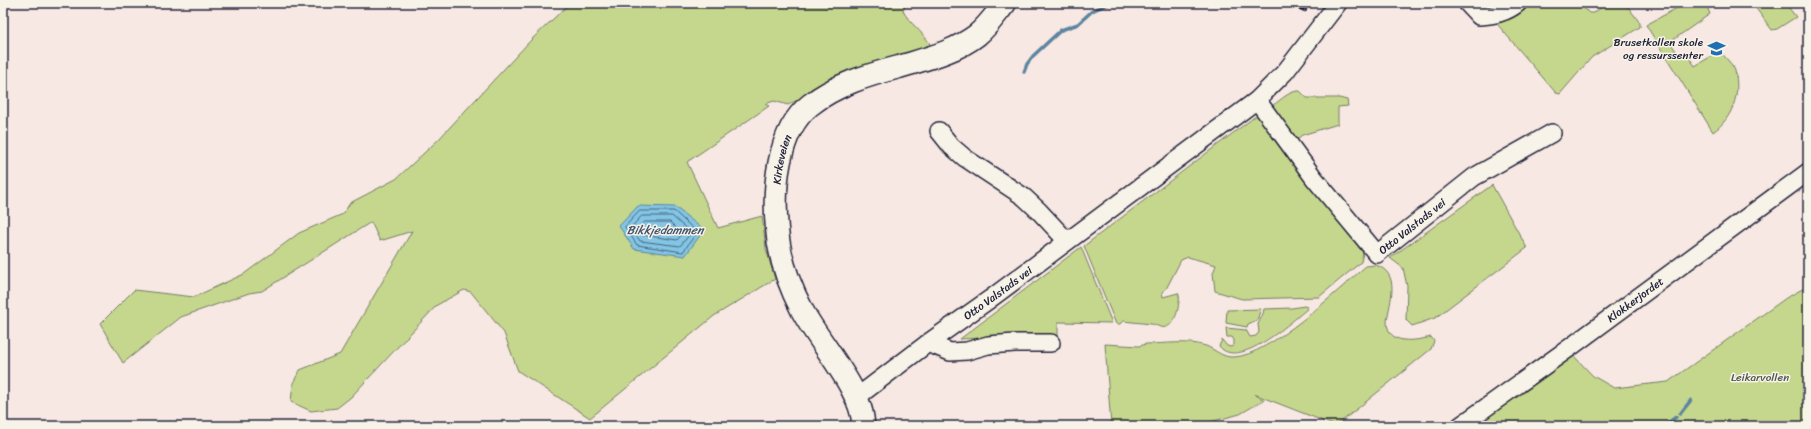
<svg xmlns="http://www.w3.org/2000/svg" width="1811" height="429" font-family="Sriracha,sans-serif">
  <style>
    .green { fill: #c5d78c; stroke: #747c64 }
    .water { fill: #83c5e4; stroke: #5c84a0 }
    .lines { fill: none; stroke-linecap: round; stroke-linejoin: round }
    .shore { stroke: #49637f; stroke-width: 1 }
    .stream { stroke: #5c84a0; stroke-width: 3.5 }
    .minor-casing { stroke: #22223b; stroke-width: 20 }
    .major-casing { stroke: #22223b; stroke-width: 25 }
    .minor { stroke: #f7f3e8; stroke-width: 17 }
    .major { stroke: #f7f3e8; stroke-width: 22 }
    .rail-casing { stroke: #22223b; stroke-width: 4.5 }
    .rail { stroke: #f7f3e8; stroke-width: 3; stroke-dasharray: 9; stroke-linecap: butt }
    .labels { text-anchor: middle; stroke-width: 3; stroke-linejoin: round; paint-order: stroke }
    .poi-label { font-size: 11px; fill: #22223b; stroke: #f7f3e8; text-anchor: end }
    .street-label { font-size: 11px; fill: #22223b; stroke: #f7f3e8 }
    .park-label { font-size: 11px; fill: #535853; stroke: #f7f3e8 }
    .water-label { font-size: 12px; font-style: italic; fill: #3f536e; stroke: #f7f3e8 }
  </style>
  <rect width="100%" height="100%" fill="#f7e8e3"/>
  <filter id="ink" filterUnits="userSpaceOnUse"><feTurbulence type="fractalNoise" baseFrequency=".025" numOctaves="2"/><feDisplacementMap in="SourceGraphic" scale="8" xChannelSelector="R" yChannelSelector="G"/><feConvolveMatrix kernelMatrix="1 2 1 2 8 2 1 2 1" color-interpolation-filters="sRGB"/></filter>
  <g filter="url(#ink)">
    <!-- green -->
    <g class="green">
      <path d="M570,3H906L903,11C910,24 922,31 930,44L925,50L830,83L788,105L774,101L765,104L769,106L687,162L718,228L762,216L766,249L775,279L714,316L590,418L518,371L504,333L471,292L464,290L437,305L351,397L337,408L311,411L291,402L293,383L300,370L340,354L412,231L380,241L371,222L262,291L249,293L181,317L123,363L100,324L134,290L194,297L244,274L299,233L343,214L350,203L396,179L438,140L531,40Z"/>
      <polygon points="1522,3 1579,3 1589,13 1594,13 1607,3 1625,3 1640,23 1640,27 1592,57 1560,94 1556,93 1492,18"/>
      <path d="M1686,3H1712L1707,7L1710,14L1670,42L1680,57L1686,53L1695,66L1720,51C1724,57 1734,65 1735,71C1741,94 1732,119 1713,132L1646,25Z"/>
      <polygon points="1752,3 1785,3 1796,17 1777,29 1772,30"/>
      <path d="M1297,91H1300L1307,98H1339L1347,100L1348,106L1338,107V124L1302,135L1293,143L1270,107C1279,102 1286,93 1297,91Z"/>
      <path d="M1261,112L1363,253L1361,262L1319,297L1242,299L1215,291L1213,273L1216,265L1188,257L1181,260L1166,289L1162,292L1163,297L1178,293C1181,298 1178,304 1178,309C1176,317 1171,330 1160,327C1157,326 1155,324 1151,324C1142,323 1132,322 1123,321L1120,324H1116L1084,246Z"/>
      <polygon points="1492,185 1527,248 1435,318 1412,326 1406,320 1407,286 1403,268 1390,258"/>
      <polygon points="1081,247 1112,323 1058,322 1058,335 960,339"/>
      <path d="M1376,265C1401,274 1390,300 1387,321C1387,346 1415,341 1431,337L1434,341L1431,349L1336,426L1254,394L1264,400L1240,414L1195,426H1111L1105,344L1139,346L1146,344C1165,344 1188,340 1206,346C1216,350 1223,358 1234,357C1269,356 1338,290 1366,266Z"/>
      <polygon points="1808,286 1808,426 1469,426 1571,353 1593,376 1614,388 1668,382 1786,298"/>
      <path d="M1304,306L1307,307V309C1291,322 1238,371 1219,346L1222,340L1227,346L1231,347L1234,345V340L1232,337H1227L1226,328L1246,330L1250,337L1256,336L1259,332L1258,324L1263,314L1264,309L1292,308Z"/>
      <polygon points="1261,309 1257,320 1248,324 1247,327 1226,323 1227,310"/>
    </g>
    <!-- water -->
    <polygon class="water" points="638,206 675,207 704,230 685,256 634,249 619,226"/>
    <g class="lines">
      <!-- shore -->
      <g class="shore">
        <polygon points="640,211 674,211 697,232 683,252 637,245 625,227"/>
        <polygon points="642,216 672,216 691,233 680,246 640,241 631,228"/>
        <polygon points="645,222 670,222 682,234 677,240 643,235 639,228"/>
      </g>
      <!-- stream -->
      <g class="stream">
        <polyline points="1024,72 1027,64 1033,56 1061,30 1078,24 1092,11 1110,3"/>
        <polyline points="1680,414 1691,400"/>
        <polyline points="1664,426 1676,417"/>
      </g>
      <defs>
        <g id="minor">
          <path d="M1467,3L1479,16C1494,15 1506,13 1518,3"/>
          <path id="s1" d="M1257,100L1314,178L1377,254L1474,177L1552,133"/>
          <polyline points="939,131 951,146 965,158 1024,197 1039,211 1067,241"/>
          <polyline points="928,343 950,352 967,351 988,345 1015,343 1051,343"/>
          <path id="s2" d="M857,397L928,343L990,299L1257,100L1285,72L1338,3"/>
          <path id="s3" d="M1460,426L1572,346L1808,172"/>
        </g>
        <g id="major">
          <path id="s4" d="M863,426C865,393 817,340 802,310C789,285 779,256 777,229C773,190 777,131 810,105C835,85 868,75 899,67C925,59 955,52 977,35C988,26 996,14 1005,3"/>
        </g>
      </defs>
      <!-- minor casing -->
      <use href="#minor" class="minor-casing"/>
      <!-- major casing -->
      <use href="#major" class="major-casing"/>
      <!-- minor -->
      <use href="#minor" class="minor"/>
      <!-- major -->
      <use href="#major" class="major"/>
      <defs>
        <polyline id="rail" points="1288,3 1305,10"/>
      </defs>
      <!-- rail casing -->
      <use href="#rail" class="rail-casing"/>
      <!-- rail -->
      <use href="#rail" class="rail"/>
    </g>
  </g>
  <!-- icons -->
  <defs>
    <symbol id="school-bare" viewBox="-9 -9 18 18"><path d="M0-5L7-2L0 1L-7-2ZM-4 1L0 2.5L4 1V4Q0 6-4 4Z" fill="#1f6fb2" stroke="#f7f3e8" stroke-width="2.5" paint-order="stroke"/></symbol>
  </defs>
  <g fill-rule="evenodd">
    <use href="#school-bare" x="1704" y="36" width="25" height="25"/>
  </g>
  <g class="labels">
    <!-- poi labels -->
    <g class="poi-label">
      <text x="1703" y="46">Brusetkollen skole<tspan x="1703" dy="13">og ressurssenter</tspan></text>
    </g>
    <!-- street labels -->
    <g class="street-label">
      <text dy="4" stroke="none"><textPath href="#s4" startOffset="288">Kirkeveien</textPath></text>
      <text dy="4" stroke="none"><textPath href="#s1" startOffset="240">Otto Valstads vei</textPath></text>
      <text dy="4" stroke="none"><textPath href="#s2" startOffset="175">Otto Valstads vei</textPath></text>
      <text dy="4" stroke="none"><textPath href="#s3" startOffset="216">Klokkerjordet</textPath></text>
    </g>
    <!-- park labels -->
    <g class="park-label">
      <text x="1760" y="381">Leikarvollen</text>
    </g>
    <!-- water labels -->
    <g class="water-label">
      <text x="665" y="234">Bikkjedammen</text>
    </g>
  </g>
  <!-- margin -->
  <rect width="1811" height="429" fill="none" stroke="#f7f3e8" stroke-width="16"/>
  <rect x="8" y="8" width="1795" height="413" fill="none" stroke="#22223b" stroke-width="1.5" filter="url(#ink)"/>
</svg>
